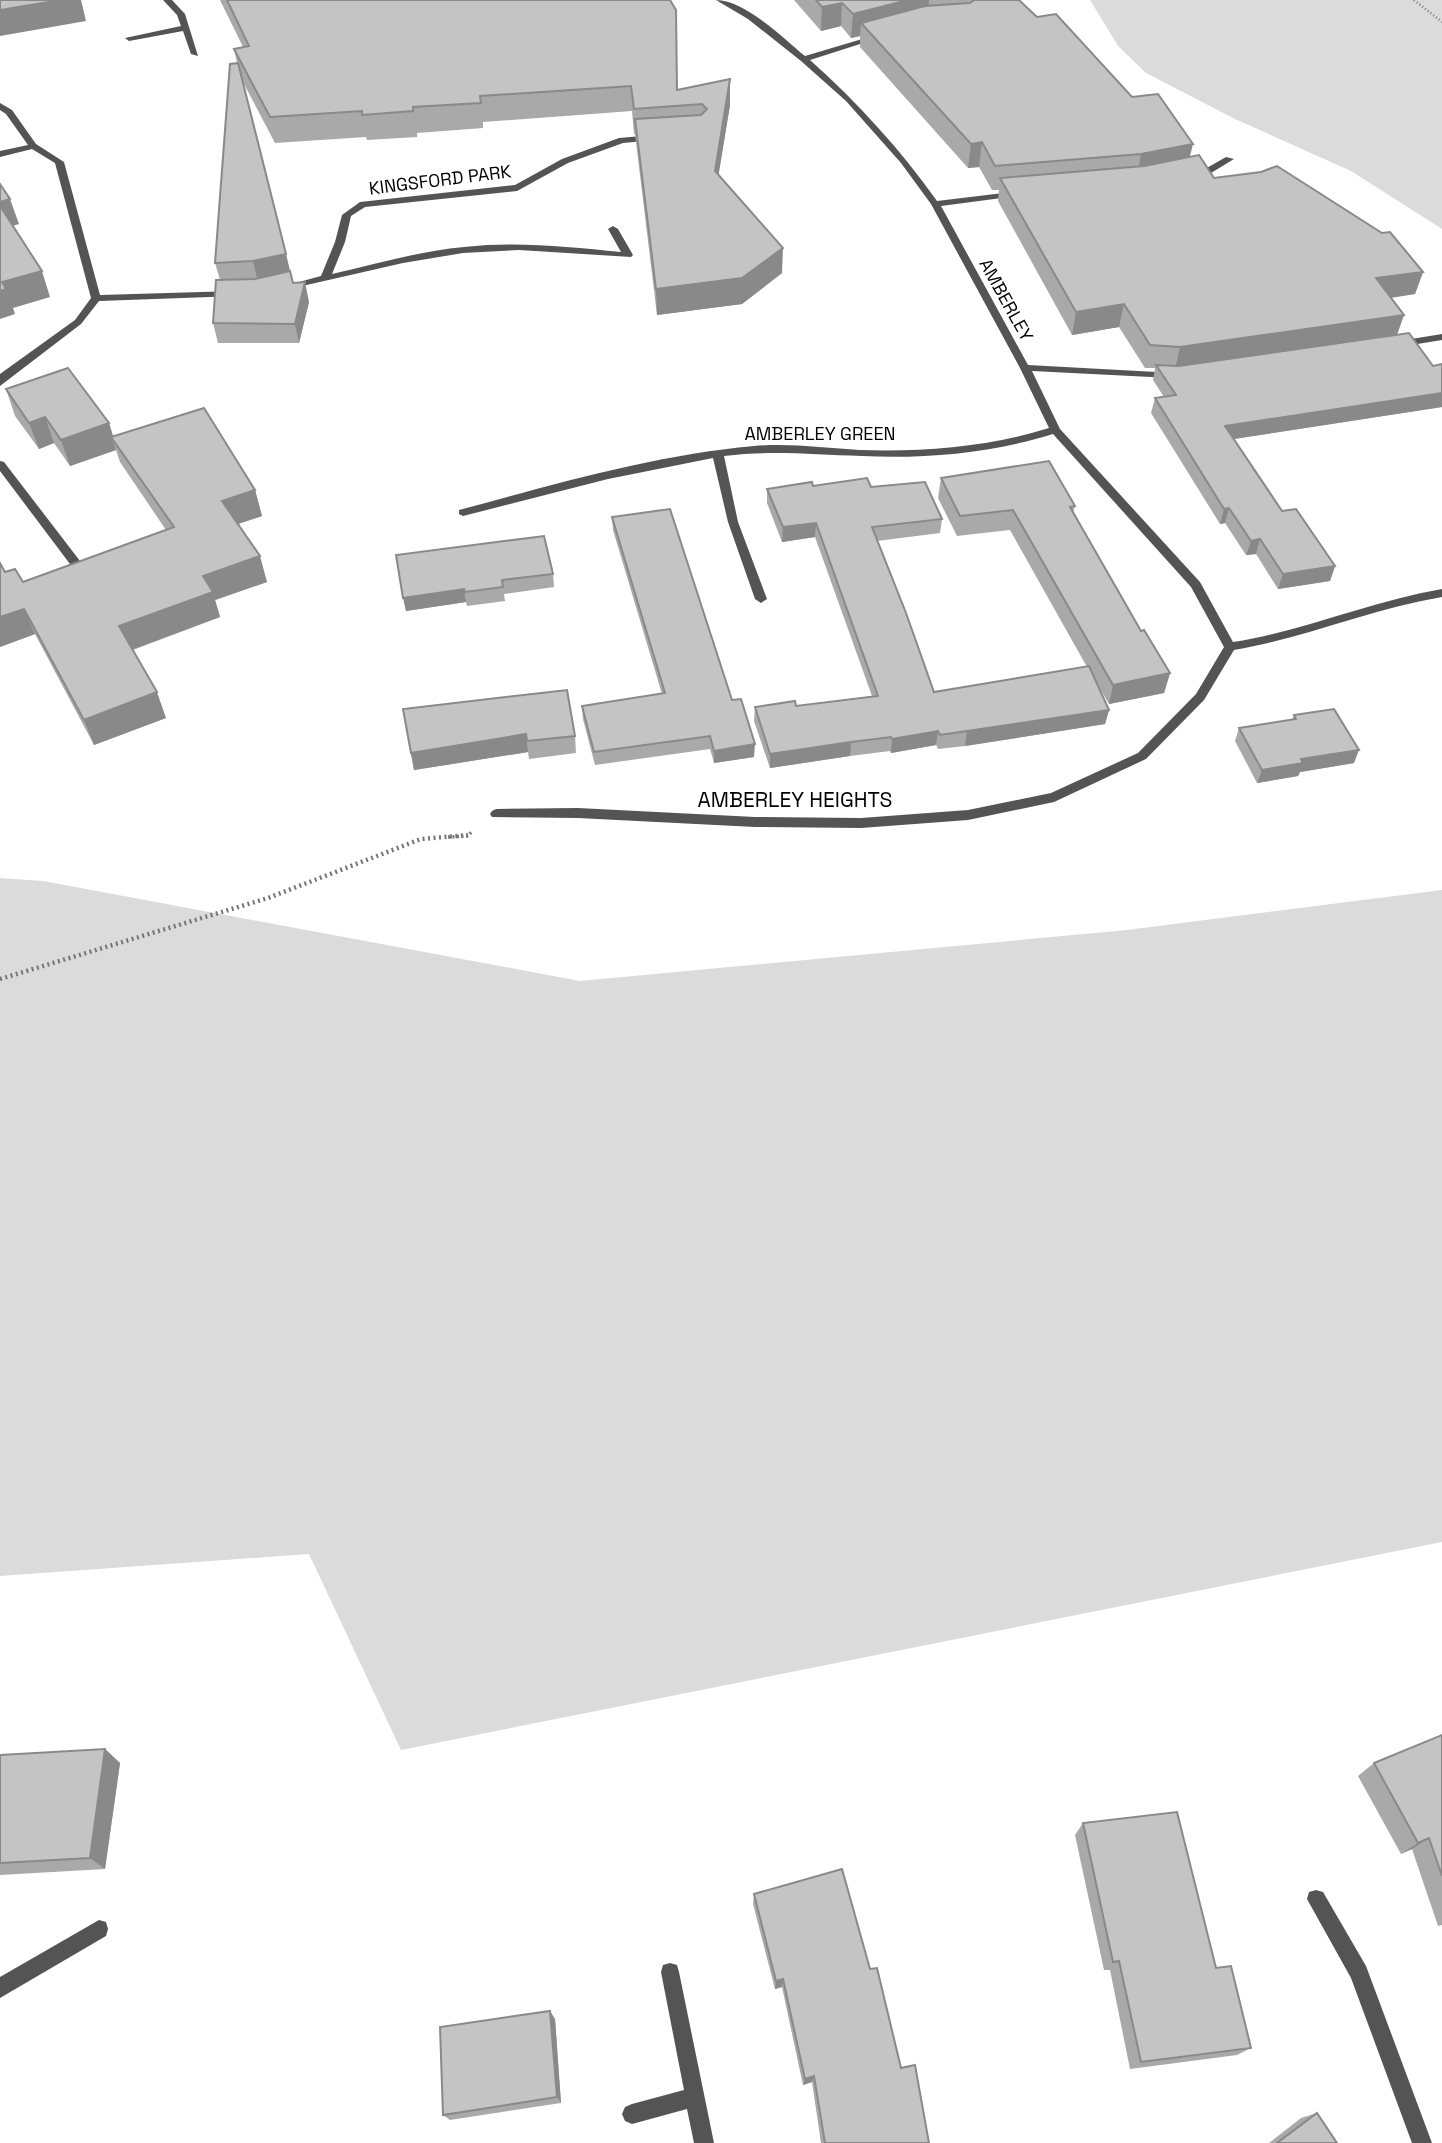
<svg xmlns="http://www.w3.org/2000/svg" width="1442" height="2143" font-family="'Space Grotesk',sans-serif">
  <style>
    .green { fill: #dbdbdb }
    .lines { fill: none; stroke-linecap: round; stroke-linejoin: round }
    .path-far2 { stroke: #767676; stroke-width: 2.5; stroke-dasharray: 1 2.5; stroke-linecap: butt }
    .path-far1 { stroke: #767676; stroke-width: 3.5; stroke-dasharray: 2 2.5; stroke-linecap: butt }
    .path { stroke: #767676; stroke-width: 4.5; stroke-dasharray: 2 3.5; stroke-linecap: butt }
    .minor { fill: #545454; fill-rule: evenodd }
    .wall { fill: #a9a9a9 }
    .shaded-wall { fill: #898989 }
    .building { fill: #c4c4c4; stroke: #898989; stroke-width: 2 }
    .labels { text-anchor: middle; stroke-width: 6; stroke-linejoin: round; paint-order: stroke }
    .far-street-label { font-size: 18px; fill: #000; stroke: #fff }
    .street-label { font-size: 21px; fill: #000; stroke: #fff }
  </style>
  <rect width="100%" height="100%" fill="#fff"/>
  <!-- green -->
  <g class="green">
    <polygon points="1090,0 1442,0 1442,229 1351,171 1235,119 1146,73 1118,46"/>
    <polygon points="0,878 43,881 580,981 1127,930 1442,890 1442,1542 401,1750 309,1554 0,1576"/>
  </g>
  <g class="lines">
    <!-- path-far2 -->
    <polyline class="path-far2" points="1414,0 1442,22"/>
    <!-- path-far1 -->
    <polyline class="path-far1" points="448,837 467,836 473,831"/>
    <!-- path -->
    <polyline class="path" points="0,979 268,898 421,839 468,835"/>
    <!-- minor -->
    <g class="minor">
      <polygon points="163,0 172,0 185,14 198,56 191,54 183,31 129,41 125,38 181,26 177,15"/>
      <path d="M716,0C745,0 783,38 805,56L879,34V38L810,60C858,103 900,149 937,201L1020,191L1022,193L1017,196L941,206L1028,365L1175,373L1176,375L1171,378L1032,371L1060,429L1200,582L1233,642C1304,631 1371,601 1442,589V597C1371,609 1305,638 1234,650L1204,700L1146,759L1054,802L968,820L861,828L755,827L578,818L492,817L490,814L492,811L496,809L578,808L755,817L861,818L968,810L1051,793L1138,753L1196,694L1224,647L1191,587L1053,434C992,453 926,459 862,456C814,455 772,450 724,456L738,522L767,599L761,603L755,599L728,522L713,458L608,479L463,516L459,514V510C556,484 654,455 754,446C790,443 825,448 860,450C923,452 989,447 1049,428L1020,368L931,204L901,163L846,101L801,61L748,19Z"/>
      <polygon points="0,103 12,110 36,144 64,162 100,295 235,291 240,294 238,296 99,301 81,324 0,386 0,374 75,320 91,298 55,163 32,149 0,157 0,151 28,145 6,114 0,110"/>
      <path d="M653,135L657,138L656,140L623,143L568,163L517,191L365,207L351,216L345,242L332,274C376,264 419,251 464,247C517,241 569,247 621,252L608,229L613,226L618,229L633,255L631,257L519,250L463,253L403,263L289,289L284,286L321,276L335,242L342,215L360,202L515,185L562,159L619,138Z"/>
      <polygon points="1226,157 1234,159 1211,173 1194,177 1189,174 1205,169"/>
      <polygon points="1442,334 1442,340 1399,347 1394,344 1399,341"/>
      <polygon points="0,461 4,462 90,574 90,580 82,580 0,471"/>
      <polygon points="1316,1890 1323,1892 1366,1966 1432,2143 1412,2143 1351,1978 1307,1899 1309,1892"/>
      <polygon points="99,1920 106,1922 108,1929 106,1936 0,1998 0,1977"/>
      <polygon points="670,1963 677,1965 679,1972 714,2143 694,2143 687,2109 632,2124 625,2121 622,2114 625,2107 632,2104 684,2090 661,1972 663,1965"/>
    </g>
  </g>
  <!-- wall -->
  <g class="wall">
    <polygon points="220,0 670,0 677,90 730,105 718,175 782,273 742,304 657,315 635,134 634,134 632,111 483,122 483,128 417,133 417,137 367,140 366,137 275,143 243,82 293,283 309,302 299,343 218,343 213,323 220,280 215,263 237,63 234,49 243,47"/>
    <polygon points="794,0 1019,0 1037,17 1132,97 1190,157 1214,178 1423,272 1415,294 1390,298 1397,335 1433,366 1442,364 1442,407 1233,439 1282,511 1335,566 1330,581 1278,589 1256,554 1246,555 1225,523 1220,524 1151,413 1155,398 1164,397 1153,380 1155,368 1145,368 1119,327 1072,335 998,201 999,190 992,190 979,167 968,168 860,47 860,36 851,38 841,26 821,31"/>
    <polygon points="6,389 109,423 113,436 255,490 262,516 238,524 267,582 215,600 220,617 133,650 166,718 94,745 35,634 0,647 0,563 5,572 23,582 166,530 120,462 116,450 70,466 54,443 39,449 15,416"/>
    <polygon points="941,478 1075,506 1073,513 1141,631 1170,673 1164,693 1109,704 1096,682 1109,710 1105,724 965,746 938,749 936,745 891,753 890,751 850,756 770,768 754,721 755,707 796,706 872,696 815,537 782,542 767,503 767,489 813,486 871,487 942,519 940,533 877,541 934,692 1087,667 1010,530 957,536 938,498"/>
    <polygon points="612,517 732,700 754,757 714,763 710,749 595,765 583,719 582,706 662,694 613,530"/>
    <polygon points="396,555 553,574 554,587 504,594 505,601 467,606 466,602 406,611"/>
    <polygon points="403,709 575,736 576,753 529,759 528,752 414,770"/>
    <polygon points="1294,715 1354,763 1300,772 1298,776 1257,783 1235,741 1239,728 1292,720"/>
    <polygon points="1442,1735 1442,1925 1438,1926 1412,1849 1401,1854 1358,1776 1374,1763"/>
    <polygon points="105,1749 120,1763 105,1869 0,1875 0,1755"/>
    <polygon points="1083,1823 1216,1968 1251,2048 1237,2055 1130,2069 1110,1970 1104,1970 1075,1835"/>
    <polygon points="754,1894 870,1969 901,2068 929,2143 821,2143 812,2082 803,2085 782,1987 775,1989 753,1904"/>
    <polygon points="555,2019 561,2103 450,2120 443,2115"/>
    <polygon points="1317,2113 1337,2143 1269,2143 1301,2118"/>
  </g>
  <!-- shaded-wall -->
  <g class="shaded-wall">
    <polygon points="61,0 81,0 86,21 0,36 0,10"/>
    <polygon points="908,0 929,0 928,18 861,23 860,36 851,38 853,14"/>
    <polygon points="842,3 841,26 821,31 822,7"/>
    <polygon points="730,79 730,105 715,197 715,171"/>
    <polygon points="982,142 979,167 968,168 971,144"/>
    <polygon points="1193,144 1187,168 1137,178 1141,154"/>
    <polygon points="10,199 19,224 6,228 0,210 0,202"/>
    <polygon points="783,248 782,273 742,304 657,315 656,289"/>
    <polygon points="286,254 292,280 259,287 253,261"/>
    <polygon points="42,271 50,297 13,308 15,314 0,319 0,291 2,282"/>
    <polygon points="1423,272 1415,294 1369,301 1376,278"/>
    <polygon points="305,282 309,302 299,343 295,324"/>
    <polygon points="1124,304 1119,327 1072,335 1076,312"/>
    <polygon points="1404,315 1396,338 1175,369 1180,347"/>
    <polygon points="1442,393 1442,407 1221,441 1225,426"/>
    <polygon points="45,417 54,443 39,449 29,423"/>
    <polygon points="109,423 115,443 111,437 116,450 70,466 61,440"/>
    <polygon points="255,490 262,516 229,527 222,501"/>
    <polygon points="1229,508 1225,523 1220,524 1224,509"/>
    <polygon points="816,523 815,537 782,542 783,527"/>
    <polygon points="1260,539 1256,554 1246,555 1251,541"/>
    <polygon points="260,556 267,582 215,600 220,617 128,651 119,626 203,576"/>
    <polygon points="1335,566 1330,581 1278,589 1283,574"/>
    <polygon points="464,589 466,602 406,611 403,598"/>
    <polygon points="24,609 35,634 0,647 0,617"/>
    <polygon points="1170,673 1164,693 1109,704 1113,685"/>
    <polygon points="157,692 166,718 94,745 84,720"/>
    <polygon points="1109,710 1105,724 965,746 967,731"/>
    <polygon points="938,731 936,745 891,753 892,739"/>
    <polygon points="526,734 528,752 414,770 411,753"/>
    <polygon points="851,742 850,756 770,768 770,754"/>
    <polygon points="755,744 754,757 714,763 714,751"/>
    <polygon points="1359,750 1354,763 1300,772 1298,776 1257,783 1262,770 1301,759"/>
    <polygon points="105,1749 120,1763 105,1869 90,1858"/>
    <polygon points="1429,1838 1412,1849 1401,1854 1418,1843"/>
    <polygon points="783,1979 782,1987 775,1989 776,1981"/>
    <polygon points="550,2011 555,2019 561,2103 557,2097"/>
    <polygon points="814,2076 812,2082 803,2085 805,2079"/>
  </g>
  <!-- building -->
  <g class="building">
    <polygon points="0,0 61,0 0,10"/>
    <polygon points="227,0 670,0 676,10 677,90 730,79 715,171 783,248 742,278 656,289 635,119 701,115 707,109 702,104 634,109 631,86 480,96 481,103 413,107 413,111 362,115 362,111 270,117 234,49 249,46"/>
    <polygon points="816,0 908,0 853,14 842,3 822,7"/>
    <polygon points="974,0 1019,0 1037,17 1056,14 1132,97 1158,94 1193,144 1141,154 995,166 982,142 971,144 861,23 925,6 970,3"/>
    <polygon points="238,63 286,254 253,261 215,263 230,64"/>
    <polygon points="1199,155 1214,178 1261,172 1277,166 1382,233 1390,232 1423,272 1376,278 1404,315 1180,347 1150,345 1124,304 1076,312 1000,178 1144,166"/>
    <polygon points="0,184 10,199 0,202"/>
    <polygon points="0,206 42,271 2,282 6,289 0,291"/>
    <polygon points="290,271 293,283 305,282 295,324 213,323 216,280 255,279"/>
    <polygon points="1409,333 1433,366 1442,364 1442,393 1225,426 1282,511 1296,509 1335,566 1283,574 1260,539 1251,541 1229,508 1224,509 1155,398 1176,395 1156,365 1179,366"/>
    <polygon points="68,368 109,423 61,440 45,417 29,423 6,389"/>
    <polygon points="204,408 255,490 222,501 260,556 203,576 213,592 119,626 157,692 84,720 24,609 0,617 0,563 5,572 15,569 23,582 174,527 111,437"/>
    <polygon points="1049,461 1075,506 1070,507 1141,631 1144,630 1170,673 1113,685 1013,510 960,516 941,478"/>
    <polygon points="867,478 871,487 925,482 942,519 872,527 906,613 934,692 1089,666 1109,710 967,731 940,735 938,731 892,739 891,737 851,742 770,754 755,707 795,701 796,706 878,696 816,523 783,527 767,489 812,482 813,486"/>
    <polygon points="670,509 732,700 741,699 755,744 714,751 710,736 594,752 582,706 665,693 612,517"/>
    <polygon points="544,536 553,574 502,580 503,587 465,592 464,589 403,598 396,555"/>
    <polygon points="567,690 575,736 527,741 526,734 411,753 403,709"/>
    <polygon points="1334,709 1359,750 1301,759 1303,763 1262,770 1239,728 1296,719 1294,715"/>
    <polygon points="1442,1735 1442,1876 1429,1838 1418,1843 1374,1763"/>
    <polygon points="105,1749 90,1858 0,1863 0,1755"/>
    <polygon points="1177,1812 1216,1968 1231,1966 1251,2048 1141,2062 1119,1961 1113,1962 1083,1823"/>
    <polygon points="842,1869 870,1969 877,1968 901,2068 915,2065 929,2143 825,2143 814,2076 805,2079 783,1979 776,1981 754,1894"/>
    <polygon points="550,2011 557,2097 443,2115 440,2027"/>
    <polygon points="1317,2113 1337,2143 1277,2143"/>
  </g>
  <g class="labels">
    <!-- far-street labels -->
    <g class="far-street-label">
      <text transform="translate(440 180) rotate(-7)" y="6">KINGSFORD PARK</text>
      <text transform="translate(1006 300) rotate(61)" y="6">AMBERLEY</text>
      <text x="820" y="440">AMBERLEY GREEN</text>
    </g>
    <!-- street labels -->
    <g class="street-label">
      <text x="795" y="807">AMBERLEY HEIGHTS</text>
    </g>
  </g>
</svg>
